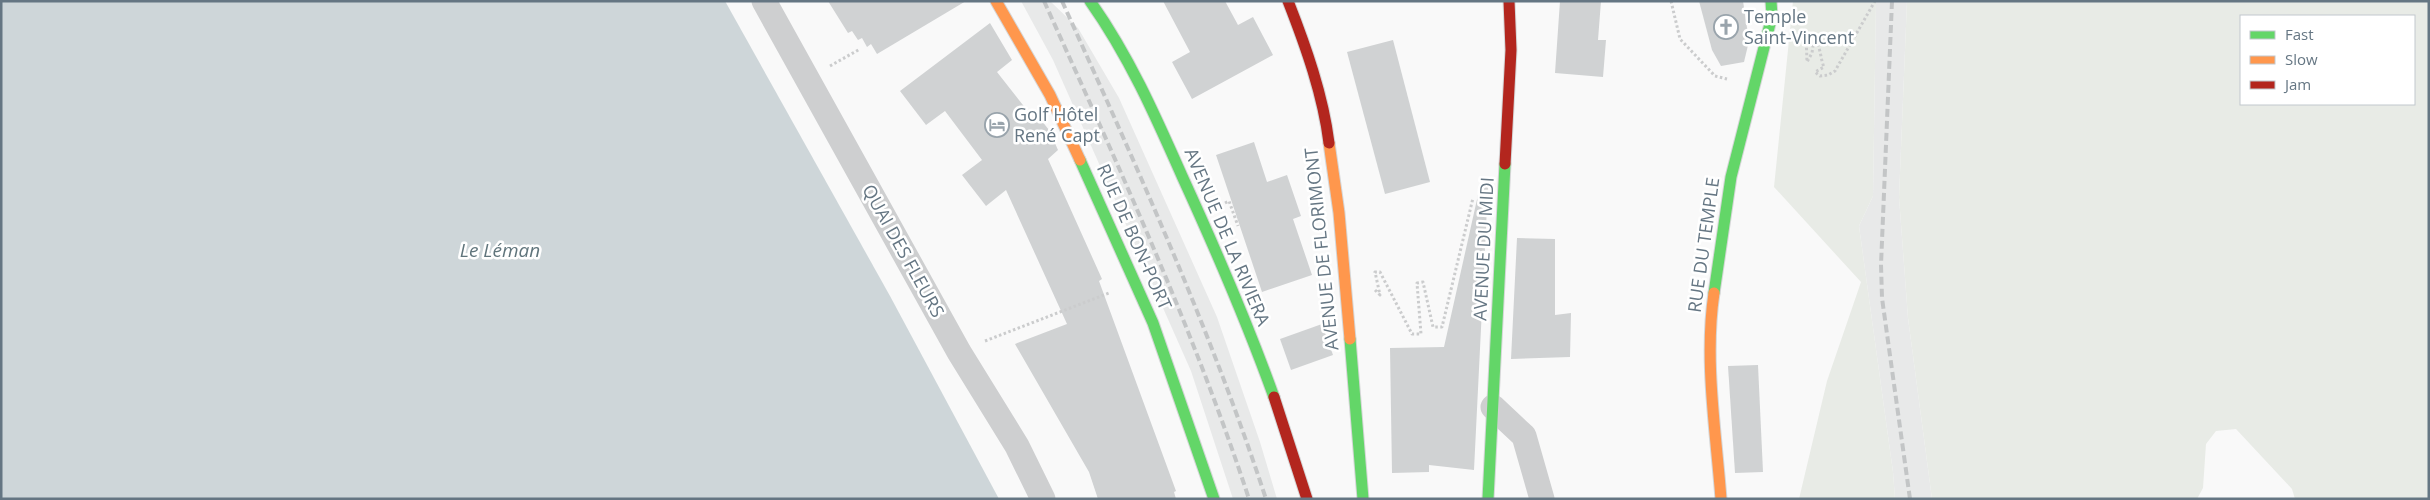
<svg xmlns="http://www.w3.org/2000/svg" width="2430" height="500" font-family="'Open Sans',sans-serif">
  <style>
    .built { fill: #e8e9e9 }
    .green { fill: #e8ebe6; fill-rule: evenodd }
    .water { fill: #ced6d9 }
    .building { fill: #d0d2d3 }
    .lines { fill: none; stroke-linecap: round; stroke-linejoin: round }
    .fast-casing { stroke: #d5d6d7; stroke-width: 13 }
    .slow-casing { stroke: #d5d6d7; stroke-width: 13 }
    .jam-casing { stroke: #d5d6d7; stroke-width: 13 }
    .path { stroke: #cbcccd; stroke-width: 3; stroke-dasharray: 2.5 2.5; stroke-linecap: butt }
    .street { stroke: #cecfd0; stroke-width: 25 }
    .fast { stroke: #63d668; stroke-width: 11 }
    .slow { stroke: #ff974d; stroke-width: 11 }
    .jam { stroke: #b3261e; stroke-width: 11 }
    .rail { stroke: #c3c5c6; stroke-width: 4; stroke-dasharray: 8 4; stroke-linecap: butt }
    .labels { text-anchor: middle; stroke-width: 5; stroke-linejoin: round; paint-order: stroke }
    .poi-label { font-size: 18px; fill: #657683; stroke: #fff; text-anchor: start }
    .street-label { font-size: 18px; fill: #657683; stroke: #fff }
    .water-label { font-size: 19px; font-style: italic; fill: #60757c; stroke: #fff }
  </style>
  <rect width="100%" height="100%" fill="#f9f9f9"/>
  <!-- built -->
  <g class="built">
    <polygon points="1021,1 1050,1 1078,28 1119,98 1217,317 1260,442 1277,499 1233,499 1191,371 1053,60"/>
    <polygon points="1876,1 1907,1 1899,197 1908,318 1932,499 1895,499 1893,472 1859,226 1873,196"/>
  </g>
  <!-- green -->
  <g class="green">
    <polygon points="1793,1 1876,1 1873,196 1859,226 1893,472 1895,499 1799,499 1827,381 1861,282 1774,187"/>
    <path d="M1907,1H2429V499H2295L2292,489L2236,429L2216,431L2206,444L2203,488L2197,499H1932L1908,318L1899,197ZM2241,16H2414V104H2241Z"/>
  </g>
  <!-- water -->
  <polygon class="water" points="1,1 725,1 890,296 999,499 1,499"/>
  <!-- building -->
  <g class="building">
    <polygon points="828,1 966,1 877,54 871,44 867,47 862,38 858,40 852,31 848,33"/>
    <polygon points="1163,1 1225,1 1238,25 1253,17 1273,55 1192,99 1172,62 1190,52"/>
    <polygon points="1560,1 1601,1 1598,40 1606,40 1603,77 1555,73"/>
    <polygon points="1699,1 1743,1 1749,41 1744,62 1721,66 1712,50"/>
    <polygon points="990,23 1012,60 997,72 1034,119 1038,116 1049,130 1058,150 1048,159 1102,279 1099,281 1176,491 1174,492 1176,499 1098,499 1089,472 1015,344 1067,324 1006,190 986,206 962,175 982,160 945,111 926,125 900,91"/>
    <polygon points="1393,40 1430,182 1385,194 1347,52"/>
    <polygon points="1254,142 1267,182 1287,175 1301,216 1293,219 1312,275 1262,292 1216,155"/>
    <polygon points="1480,186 1488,187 1474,470 1429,465 1429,472 1392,473 1390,348 1444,347"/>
    <polygon points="1517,238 1555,239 1555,315 1571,313 1570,357 1511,359"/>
    <polygon points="1322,324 1333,355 1291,370 1280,339"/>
    <polygon points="1758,365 1763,472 1735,473 1728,366"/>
  </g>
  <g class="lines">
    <defs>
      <g id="fast">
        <path d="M1090,1C1129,56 1155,115 1182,176C1215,248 1247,322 1274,397"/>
        <polyline points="1080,160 1153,323 1214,499"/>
        <polyline points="1714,293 1731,177 1772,16 1771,1"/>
        <polyline points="1350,339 1363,499"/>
        <polyline points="1488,499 1505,164"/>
      </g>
      <g id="slow">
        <polyline points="996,1 1050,95 1080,160"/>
        <polyline points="1329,143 1339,213 1350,339"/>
        <path d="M1714,293C1704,360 1716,432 1721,499"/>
      </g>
      <g id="jam">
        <path d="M1288,1C1306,47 1323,95 1329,143"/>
        <polyline points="1505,164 1511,50 1509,1"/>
        <polyline points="1274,397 1307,499"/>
      </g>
    </defs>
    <!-- fast casing -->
    <use href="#fast" class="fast-casing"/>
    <!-- slow casing -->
    <use href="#slow" class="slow-casing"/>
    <!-- jam casing -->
    <use href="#jam" class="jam-casing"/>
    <!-- path -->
    <g class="path">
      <polyline points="1671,1 1680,39 1715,76 1727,79"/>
      <path d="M1796,35L1806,33L1807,62L1812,53L1814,39C1821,46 1820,58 1824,67L1815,72L1820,76L1828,75L1835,71L1875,1"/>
      <polyline points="830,66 860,49"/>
      <polyline points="1225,203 1229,201 1238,226"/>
      <polyline points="1375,290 1380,295 1375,272 1380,272 1412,334 1421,334 1417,283 1423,282 1433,327 1442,327 1473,198"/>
      <polyline points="985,341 1109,293"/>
    </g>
    <!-- street -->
    <g class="street">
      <polyline points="764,1 959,352 1017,446 1043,499"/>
      <polyline points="1493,407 1524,436 1542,499"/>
    </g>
    <!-- fast -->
    <use href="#fast" class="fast"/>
    <!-- slow -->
    <use href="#slow" class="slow"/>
    <!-- jam -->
    <use href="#jam" class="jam"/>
    <!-- rail -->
    <g class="rail">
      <path d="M1044,1C1118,165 1193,328 1249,499"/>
      <path d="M1062,1C1136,165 1210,328 1266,499"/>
      <polyline points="1892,1 1881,265 1882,298 1910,499"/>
    </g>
  </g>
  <!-- icons -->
  <defs>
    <symbol id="church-ring" viewBox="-11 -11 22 22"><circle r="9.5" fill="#fff" stroke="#99a4ac" stroke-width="1.5"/><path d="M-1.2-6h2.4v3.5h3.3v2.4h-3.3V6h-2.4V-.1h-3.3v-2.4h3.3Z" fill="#99a4ac"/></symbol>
    <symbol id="hotel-ring" viewBox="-11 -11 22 22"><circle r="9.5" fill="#fff" stroke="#99a4ac" stroke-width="1.5"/><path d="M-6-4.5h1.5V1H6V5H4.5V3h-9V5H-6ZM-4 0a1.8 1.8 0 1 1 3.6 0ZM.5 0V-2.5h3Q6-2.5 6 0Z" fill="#99a4ac"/></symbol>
  </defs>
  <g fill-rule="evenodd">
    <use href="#church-ring" x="1712" y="13" width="28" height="28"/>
    <use href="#hotel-ring" x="983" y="111" width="28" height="28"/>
  </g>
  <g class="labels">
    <!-- poi labels -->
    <g class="poi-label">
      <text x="1744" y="23">Temple<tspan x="1744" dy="21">Saint-Vincent</tspan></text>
      <text x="1014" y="121">Golf Hôtel<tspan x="1014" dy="21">René Capt</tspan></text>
    </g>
    <!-- street labels -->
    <g class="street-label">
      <text transform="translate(1134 237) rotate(66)" y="6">RUE DE BON-PORT</text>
      <text transform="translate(1227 237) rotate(67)" y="6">AVENUE DE LA RIVIERA</text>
      <text transform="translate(1704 245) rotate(-82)" y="6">RUE DU TEMPLE</text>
      <text transform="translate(1322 249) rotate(-96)" y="6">AVENUE DE FLORIMONT</text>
      <text transform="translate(1484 249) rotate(-87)" y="6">AVENUE DU MIDI</text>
      <text transform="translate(903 251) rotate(61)" y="6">QUAI DES FLEURS</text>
    </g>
    <!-- water labels -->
    <g class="water-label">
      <text x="500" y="257">Le Léman</text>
    </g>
  </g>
  <!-- border -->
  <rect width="2430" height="500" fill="none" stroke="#657683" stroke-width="5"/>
  <!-- legend -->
  <rect x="2240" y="15" width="175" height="90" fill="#ffffff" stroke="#c1c8cd"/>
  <rect x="2250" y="31" width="25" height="8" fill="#63d668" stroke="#c1c8cd"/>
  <text x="2285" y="40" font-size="15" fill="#657683">Fast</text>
  <rect x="2250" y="56" width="25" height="8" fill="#ff974d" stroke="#c1c8cd"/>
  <text x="2285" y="65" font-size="15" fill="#657683">Slow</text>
  <rect x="2250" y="81" width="25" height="8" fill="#b3261e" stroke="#c1c8cd"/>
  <text x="2285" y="90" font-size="15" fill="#657683">Jam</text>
</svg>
